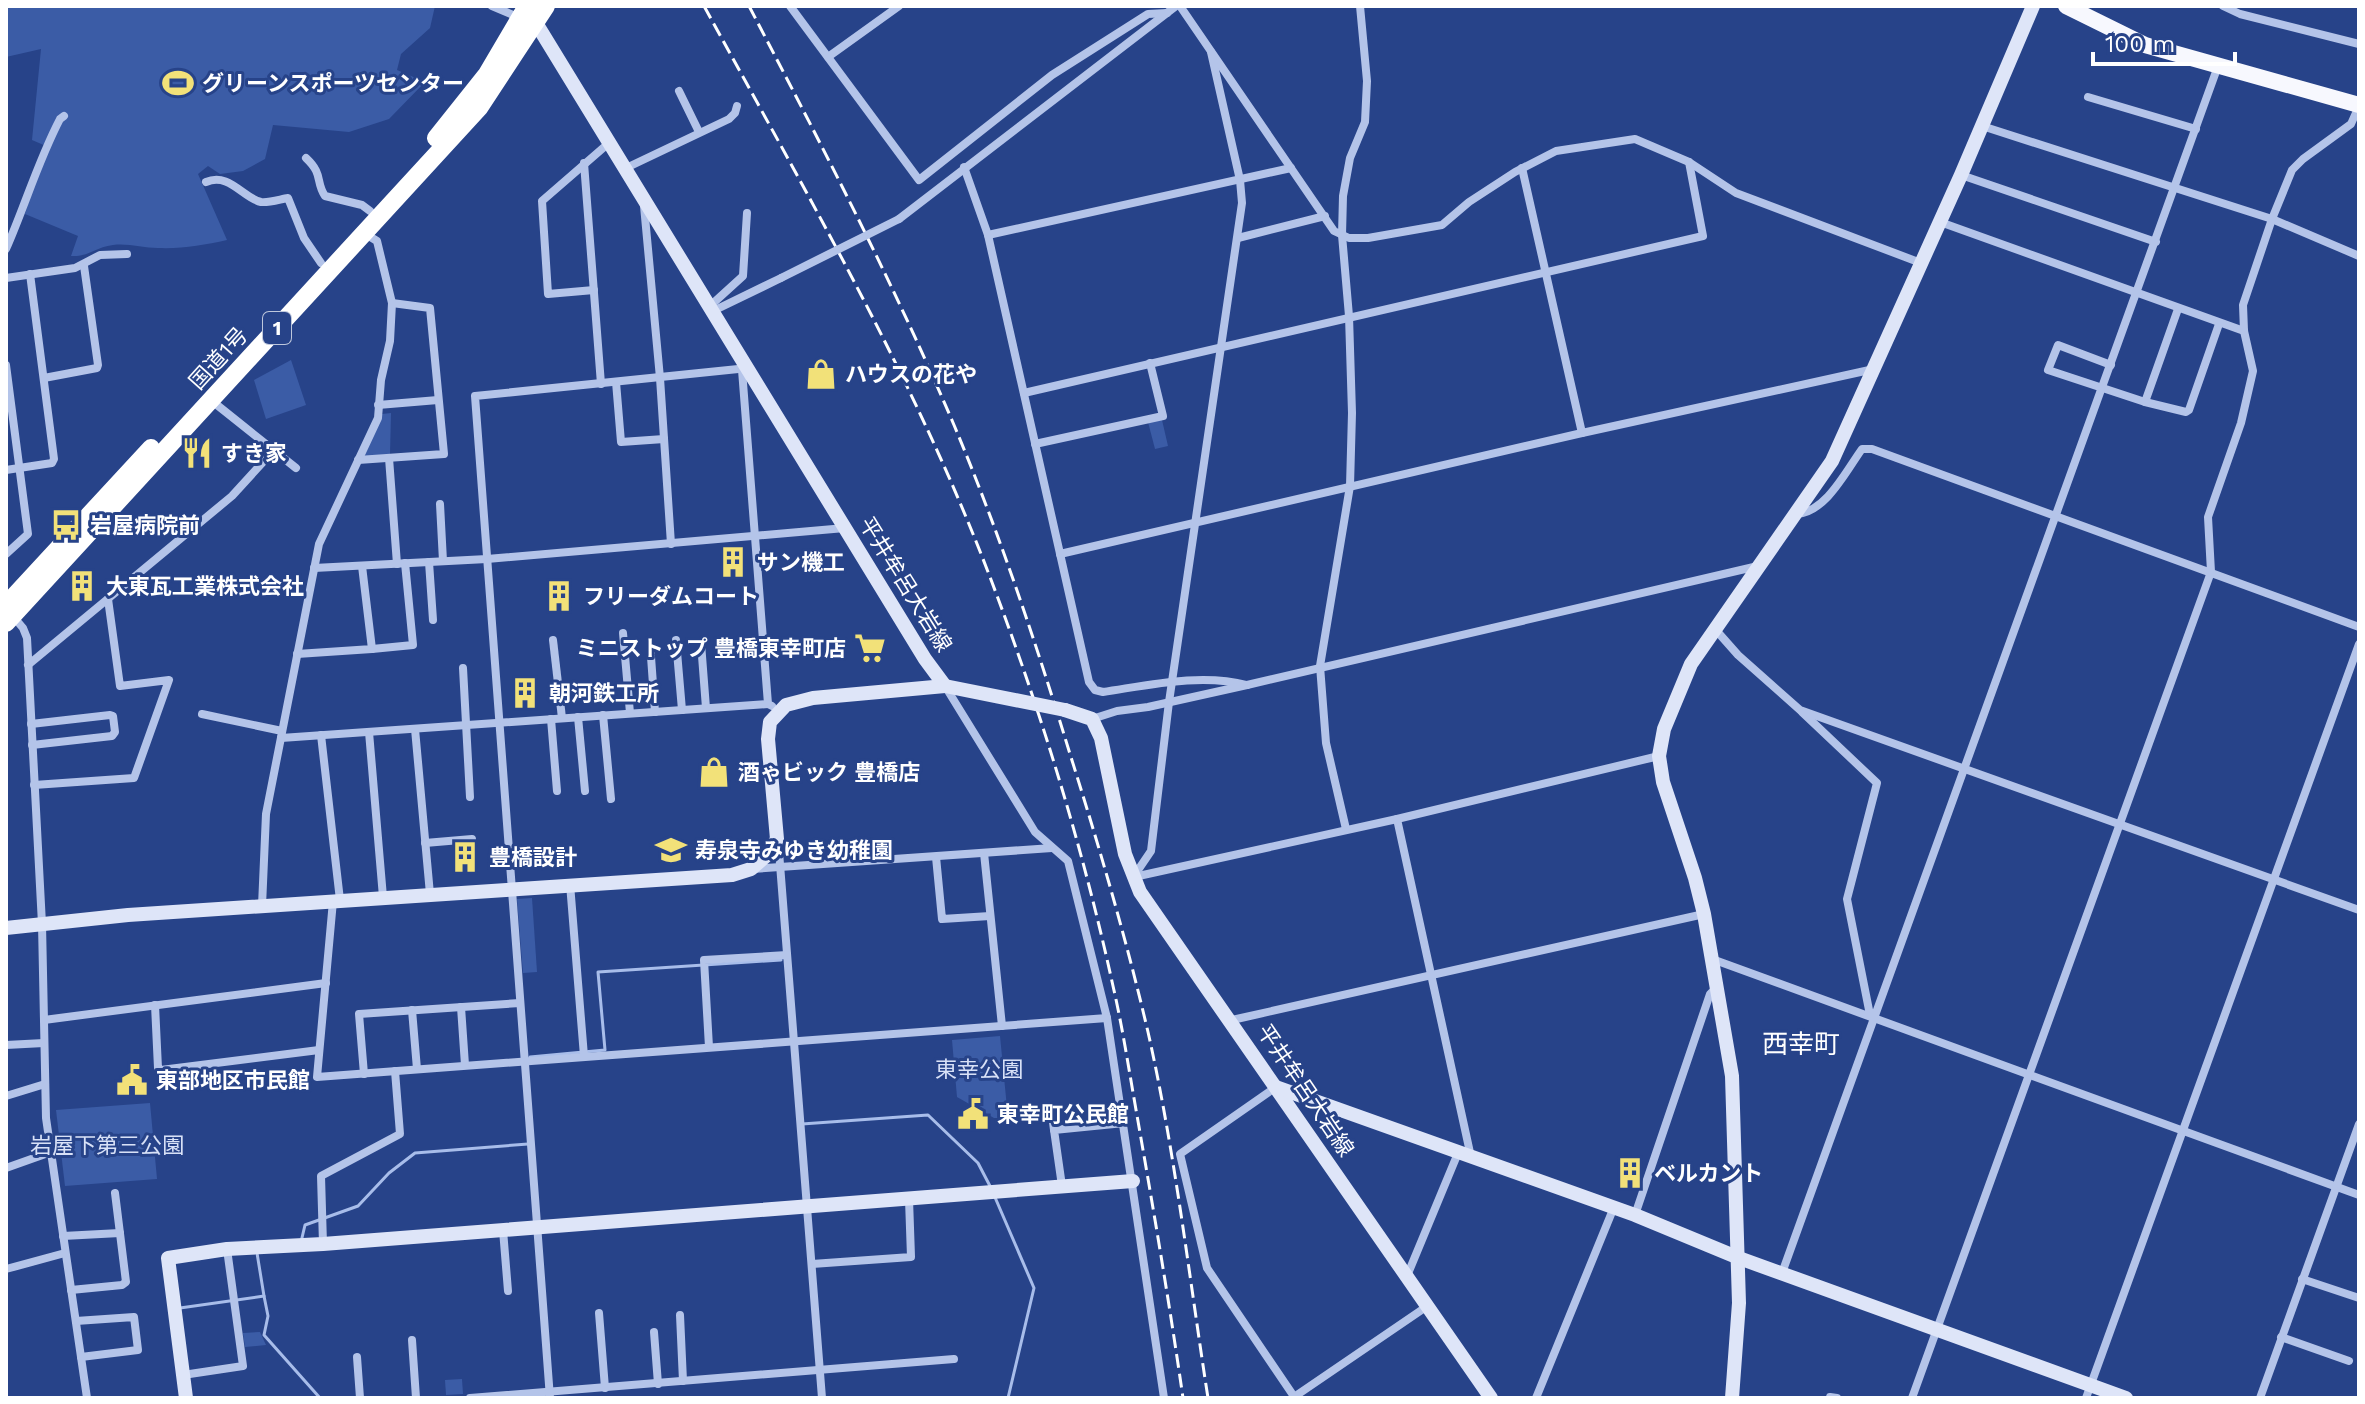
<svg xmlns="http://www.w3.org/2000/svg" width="2365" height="1404" font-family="'Work Sans','Noto Sans JP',sans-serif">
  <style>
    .green { fill: #3b5ca6 }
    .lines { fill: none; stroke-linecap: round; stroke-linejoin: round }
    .stream { stroke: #a8bdea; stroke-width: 3 }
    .street { stroke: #b4c4e9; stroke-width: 8 }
    .secondary { stroke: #dee5f8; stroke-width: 14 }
    .primary { stroke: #f7f8fe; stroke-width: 16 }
    .highway { stroke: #fff; stroke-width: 18 }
    .rail { stroke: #fff; stroke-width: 3; stroke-dasharray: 14 6; stroke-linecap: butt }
    .street-bridge { stroke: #b4c4e9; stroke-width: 8 }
    .secondary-bridge { stroke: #dee5f8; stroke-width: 14 }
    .labels { text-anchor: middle; stroke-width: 6; stroke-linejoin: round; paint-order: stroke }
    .shield { fill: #274389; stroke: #bec7dc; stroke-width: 2 }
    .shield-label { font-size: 20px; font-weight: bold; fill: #fff }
    .poi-label { font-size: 22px; font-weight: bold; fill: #fff; stroke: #274389; text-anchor: start }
    .street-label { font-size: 22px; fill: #fff; stroke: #274389 }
    .park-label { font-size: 22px; fill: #d8e1f7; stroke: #274389 }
    .quarter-label { font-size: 26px; fill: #fff; stroke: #274389 }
  </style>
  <rect width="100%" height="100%" fill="#274389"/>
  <!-- green -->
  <g class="green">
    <path d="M6,6H435L430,28L401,54L397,70L425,82L389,119L349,132L273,125L265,159L243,171L220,174L208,166L198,174L227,240C204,245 182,249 158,248C143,248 128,243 113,245C96,247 89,257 71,256L78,236L25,214L46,146L32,140L41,49L6,57Z"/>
    <polygon points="291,360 306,405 266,419 254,380"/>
    <polygon points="391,413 390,454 363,457 382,414"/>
    <polygon points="1162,420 1168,446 1155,449 1148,422"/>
    <polygon points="532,898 537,972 523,973 517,899"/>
    <polygon points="1000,1036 1008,1118 994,1118 957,1097 952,1040"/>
    <polygon points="150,1103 157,1179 65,1186 56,1110"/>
    <polygon points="260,1332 266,1345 245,1347 243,1333"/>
    <polygon points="462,1379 463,1394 446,1395 445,1380"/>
  </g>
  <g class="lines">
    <!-- stream -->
    <g class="stream">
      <polyline points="530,1057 605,1050 598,972 781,960"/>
      <polyline points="802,1124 928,1115 978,1163 991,1188"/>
      <polyline points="994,1195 1034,1288 1008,1398"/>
      <polyline points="301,1242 305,1225 358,1206 389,1173 415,1153 528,1144"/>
      <polyline points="257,1253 264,1296"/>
      <polyline points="180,1308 264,1296 268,1316 264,1335 320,1398"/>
    </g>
    <!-- street -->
    <g class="street">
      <polyline points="492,6 520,18"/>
      <polyline points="790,6 919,180 1052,75 1148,14 1167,13"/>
      <polyline points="1180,6 1334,231 1349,238 1368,238 1442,225 1469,202 1515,172 1556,151 1635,139 1689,162 1736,193 1921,263"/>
      <polyline points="2223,6 2240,14 2359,44"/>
      <polyline points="828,57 899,6"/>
      <polyline points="679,91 699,132"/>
      <polyline points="2088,97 2196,129"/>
      <polyline points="1982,126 2272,219 2359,256"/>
      <path d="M306,158C324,175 315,181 325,196L362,205L370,211"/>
      <polyline points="584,163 601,384"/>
      <path d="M964,167L988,235L1089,682L1095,690L1103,692C1150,685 1201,673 1247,685"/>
      <polyline points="626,168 729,119 735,113 737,106"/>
      <polyline points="1522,168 1582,433"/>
      <polyline points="1961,175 2156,242"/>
      <path d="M206,182C229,172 243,198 261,202C269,203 281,199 288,198L304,238L321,263"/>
      <polyline points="644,206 660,378 671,544"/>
      <polyline points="899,219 1176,6"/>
      <polyline points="1940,222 2244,331"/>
      <polyline points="988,235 1291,168"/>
      <polyline points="1238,238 1325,216"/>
      <path d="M6,249C25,206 38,161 60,119L64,116"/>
      <polyline points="6,278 75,268 100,255 127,254"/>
      <polyline points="594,290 548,294 542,201 610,142"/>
      <polyline points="710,306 743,276 747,213"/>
      <polyline points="713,311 781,278"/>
      <polyline points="6,365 28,534 6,554"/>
      <polyline points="2111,365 2058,345 2048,370 2145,402 2186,412 2189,410 2219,324"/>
      <polyline points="742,370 768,704 772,706"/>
      <polyline points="44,378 97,368 98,365 84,266"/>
      <polyline points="616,382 621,442 664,439"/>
      <polyline points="1024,393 1703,236 1689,162"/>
      <polyline points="212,401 296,468"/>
      <polyline points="2145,402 2178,309"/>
      <polyline points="378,405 438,400"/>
      <polyline points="1035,444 1163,416 1150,363"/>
      <polyline points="389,458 397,564"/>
      <polyline points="358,460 444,454 430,308 392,303"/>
      <polyline points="6,470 52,463 54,459 30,274"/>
      <polyline points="440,504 443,561"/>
      <path d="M1797,514C1826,512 1846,471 1862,449H1872L2359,627"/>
      <polyline points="1060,554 1582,433 1874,369"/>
      <polyline points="429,562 433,620"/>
      <polyline points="314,568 487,559 845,528"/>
      <polyline points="12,615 23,628 27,638 42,924 46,1118 87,1398"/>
      <polyline points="1715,629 1738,655 1800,710 2359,910"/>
      <polyline points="623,633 630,713"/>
      <polyline points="553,640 562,718"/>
      <polyline points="676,640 682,710"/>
      <polyline points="650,643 655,712"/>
      <polyline points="701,643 706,708"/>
      <polyline points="372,649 413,645 405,563"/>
      <polyline points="297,654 372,649 362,566"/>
      <polyline points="28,665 232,496 274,450"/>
      <polyline points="463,668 470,797"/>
      <polyline points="945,686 1035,832 1068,861 1107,1018 1164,1398"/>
      <polyline points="1802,712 1877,783 1847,899 1869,1010 1874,1018"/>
      <polyline points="202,714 282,731"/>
      <polyline points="603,715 611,799"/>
      <polyline points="578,717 585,791"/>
      <polyline points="551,719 557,791"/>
      <polyline points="1092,719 1117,711 1148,707 1247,685 1758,566"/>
      <polyline points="31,724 110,715 113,716 115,732 112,736 32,745"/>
      <polyline points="415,729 430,894"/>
      <polyline points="369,732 383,897"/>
      <polyline points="321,735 340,900"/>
      <polyline points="281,738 768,704"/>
      <polyline points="34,785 134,778 169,680 120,686 108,599"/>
      <polyline points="1397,819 1471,1157"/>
      <polyline points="1346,829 1326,743 1320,666 1350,486 1352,413 1349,316 1342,235 1343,196 1350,158 1365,122 1367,81 1360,6"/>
      <polyline points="778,839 822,1398"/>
      <polyline points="425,843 472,839"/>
      <polyline points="984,853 1002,1026"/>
      <polyline points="936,857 942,919 990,916"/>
      <polyline points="752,869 1052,848"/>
      <polyline points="1134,876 1151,851 1169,702 1242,203 1240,180 1211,52"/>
      <polyline points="1134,877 1397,819 1659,756"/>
      <polyline points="570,884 584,1056"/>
      <polyline points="333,901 317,1077 1107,1018"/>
      <polyline points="262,906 266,814 319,544 378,418 381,380 390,341 392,303 377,241 364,233"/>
      <polyline points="1712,959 2359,1195"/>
      <polyline points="155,1005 158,1068 161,1070 319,1050"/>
      <polyline points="461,1007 465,1065"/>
      <polyline points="412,1010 417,1069"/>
      <polyline points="44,1020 326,983"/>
      <polyline points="1232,1020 1704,914"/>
      <polyline points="6,1045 44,1043"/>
      <polyline points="709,1047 704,960 787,955"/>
      <polyline points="364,1074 359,1014 520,1003"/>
      <polyline points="1276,1087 1180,1154 1207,1268 1295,1398"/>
      <polyline points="6,1096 45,1084"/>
      <polyline points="1052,1114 1054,1130"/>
      <polyline points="6,1168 51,1152"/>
      <polyline points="1062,1186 1054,1130 1124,1123"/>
      <polyline points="1635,1215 1710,994 1717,987"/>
      <polyline points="503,1230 508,1291"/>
      <polyline points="63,1236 120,1233"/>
      <polyline points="323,1244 321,1176 400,1134 395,1071"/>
      <polyline points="812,1264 911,1257 909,1199"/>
      <polyline points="6,1269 65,1253"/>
      <polyline points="1782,1273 2218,66"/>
      <polyline points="1407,1276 1458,1153"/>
      <polyline points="2302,1279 2359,1298"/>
      <polyline points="71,1290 122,1285 126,1282 115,1193"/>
      <polyline points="599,1313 605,1388"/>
      <polyline points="680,1315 683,1381"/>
      <polyline points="76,1321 134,1317 138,1350 81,1357"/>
      <polyline points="654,1332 658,1384"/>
      <polyline points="2281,1337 2349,1361"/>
      <polyline points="412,1340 416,1398"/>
      <polyline points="357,1357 360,1398"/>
      <polyline points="183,1375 243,1366 227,1249"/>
      <polyline points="1294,1397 1426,1307"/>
      <polyline points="1830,1397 1837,1398"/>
      <polyline points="470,1398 954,1359"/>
      <polyline points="550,1398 475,396 748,368"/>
      <polyline points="1536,1398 1614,1207"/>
      <polyline points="1912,1398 2211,572 2208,517 2241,423 2253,371 2244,331 2243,305 2272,219 2292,170 2303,159 2351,124 2359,106"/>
      <polyline points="2086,1398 2359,644"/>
      <polyline points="2260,1398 2359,1124"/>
    </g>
    <!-- secondary -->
    <g class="secondary">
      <polyline points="536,23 925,659 945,686"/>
      <polyline points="1065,710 1092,719 1101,738 1125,854 1140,892 1491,1398"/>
      <polyline points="6,928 128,915 732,875 751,869 767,855 777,839 768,739 770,722 786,705 813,698 945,686"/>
      <polyline points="1276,1087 1635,1215 1739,1258 2126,1398"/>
      <polyline points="186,1398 168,1258 227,1249 323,1244 1133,1181"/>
      <polyline points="1732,1398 1739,1303 1732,1076 1704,914 1695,878 1663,782 1659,756 1664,729 1691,664 1832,461 1961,175 2033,6"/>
    </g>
    <!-- primary -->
    <polyline class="primary" points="2066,6 2145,45 2359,105"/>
    <!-- highway -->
    <g class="highway">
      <polyline points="436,138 487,74 527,6"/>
      <polyline points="6,605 151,448"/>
      <polyline points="6,623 479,108 546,6"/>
    </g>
    <!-- rail -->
    <g class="rail">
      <path d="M704,6C809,198 920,388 996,593C1044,721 1084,853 1113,986C1122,1025 1128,1064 1135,1104C1152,1201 1169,1300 1183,1398"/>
      <path d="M749,6C821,144 893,282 954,425C999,532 1036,643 1070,754C1099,846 1126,938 1148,1032C1175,1152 1189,1276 1208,1398"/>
    </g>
    <!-- street-bridge -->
    <polyline class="street-bridge" points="781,278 899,219"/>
    <!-- secondary-bridge -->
    <polyline class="secondary-bridge" points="945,686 1065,710"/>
  </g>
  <!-- icons -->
  <defs>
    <symbol id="stadium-bare" viewBox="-9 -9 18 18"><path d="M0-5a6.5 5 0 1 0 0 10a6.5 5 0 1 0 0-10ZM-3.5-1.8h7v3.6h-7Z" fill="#f2e179" stroke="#274389" stroke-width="2.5" paint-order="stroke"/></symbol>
    <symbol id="shop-bare" viewBox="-9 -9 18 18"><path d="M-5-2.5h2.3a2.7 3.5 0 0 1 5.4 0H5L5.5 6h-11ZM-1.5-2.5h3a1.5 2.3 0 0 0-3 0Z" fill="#f2e179" stroke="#274389" stroke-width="2.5" paint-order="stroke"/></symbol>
    <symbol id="restaurant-bare" viewBox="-9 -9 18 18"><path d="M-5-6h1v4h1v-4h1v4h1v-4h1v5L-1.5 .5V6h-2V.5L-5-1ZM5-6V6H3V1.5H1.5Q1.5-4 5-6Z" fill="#f2e179" stroke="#274389" stroke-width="2.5" paint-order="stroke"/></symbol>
    <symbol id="bus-bare" viewBox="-9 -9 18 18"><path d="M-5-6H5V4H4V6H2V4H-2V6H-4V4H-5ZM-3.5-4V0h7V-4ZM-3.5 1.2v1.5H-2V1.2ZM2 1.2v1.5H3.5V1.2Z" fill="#f2e179" stroke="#274389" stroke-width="2.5" paint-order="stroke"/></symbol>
    <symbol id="building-bare" viewBox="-9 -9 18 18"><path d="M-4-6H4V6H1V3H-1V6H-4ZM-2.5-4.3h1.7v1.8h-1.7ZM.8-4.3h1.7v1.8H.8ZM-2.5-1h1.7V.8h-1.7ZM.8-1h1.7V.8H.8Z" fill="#f2e179" stroke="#274389" stroke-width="2.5" paint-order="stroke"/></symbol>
    <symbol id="supermarket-bare" viewBox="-9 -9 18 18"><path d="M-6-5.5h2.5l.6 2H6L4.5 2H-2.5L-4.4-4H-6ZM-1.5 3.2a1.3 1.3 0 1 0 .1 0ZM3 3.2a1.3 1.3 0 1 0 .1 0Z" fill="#f2e179" stroke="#274389" stroke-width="2.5" paint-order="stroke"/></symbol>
    <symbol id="school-bare" viewBox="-9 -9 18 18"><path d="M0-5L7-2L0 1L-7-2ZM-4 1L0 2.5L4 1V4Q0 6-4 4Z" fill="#f2e179" stroke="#274389" stroke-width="2.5" paint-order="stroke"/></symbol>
    <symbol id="civic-bare" viewBox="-9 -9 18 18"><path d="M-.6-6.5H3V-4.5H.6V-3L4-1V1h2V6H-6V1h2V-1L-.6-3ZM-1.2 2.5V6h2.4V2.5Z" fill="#f2e179" stroke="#274389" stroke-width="2.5" paint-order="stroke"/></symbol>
  </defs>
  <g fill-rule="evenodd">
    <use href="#stadium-bare" x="156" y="61" width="44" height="44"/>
    <use href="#shop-bare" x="799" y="352" width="44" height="44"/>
    <use href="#restaurant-bare" x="175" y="431" width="44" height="44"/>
    <use href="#bus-bare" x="44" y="503" width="44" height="44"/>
    <use href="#building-bare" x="711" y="540" width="44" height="44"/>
    <use href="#building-bare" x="60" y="564" width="44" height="44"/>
    <use href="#building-bare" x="537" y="574" width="44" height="44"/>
    <use href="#supermarket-bare" x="848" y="626" width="44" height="44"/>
    <use href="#building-bare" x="503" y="671" width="44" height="44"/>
    <use href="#shop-bare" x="692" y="750" width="44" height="44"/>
    <use href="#school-bare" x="649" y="828" width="44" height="44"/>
    <use href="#building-bare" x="443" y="835" width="44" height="44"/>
    <use href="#civic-bare" x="110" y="1058" width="44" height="44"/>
    <use href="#civic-bare" x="951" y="1092" width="44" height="44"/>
    <use href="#building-bare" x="1608" y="1151" width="44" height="44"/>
  </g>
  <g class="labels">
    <!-- shield labels -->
    <rect class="shield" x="263" y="312" width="28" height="32" rx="6"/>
    <g class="shield-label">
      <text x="277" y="335">1</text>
    </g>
    <!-- poi labels -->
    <g class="poi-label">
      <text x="202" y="91">グリーンスポーツセンター</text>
      <text x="845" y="382">ハウスの花や</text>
      <text x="221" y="461">すき家</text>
      <text x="90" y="533">岩屋病院前</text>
      <text x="757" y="570">サン機工</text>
      <text x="106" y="594">大東瓦工業株式会社</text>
      <text x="583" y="604">フリーダムコート</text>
      <text x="846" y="656" text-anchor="end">ミニストップ 豊橋東幸町店</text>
      <text x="549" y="701">朝河鉄工所</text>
      <text x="738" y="780">酒ゃビック 豊橋店</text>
      <text x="695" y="858">寿泉寺みゆき幼稚園</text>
      <text x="489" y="865">豊橋設計</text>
      <text x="156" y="1088">東部地区市民館</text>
      <text x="997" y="1122">東幸町公民館</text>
      <text x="1654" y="1181">ベルカント</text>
    </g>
    <!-- street labels -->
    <g class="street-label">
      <text transform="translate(218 358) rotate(-48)" y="8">国道1号</text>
      <text transform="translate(906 584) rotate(58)" y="8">平井牟呂大岩線</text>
      <text transform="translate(1306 1090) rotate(56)" y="8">平井牟呂大岩線</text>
    </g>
    <!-- park labels -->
    <g class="park-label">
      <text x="979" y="1077">東幸公園</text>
      <text x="107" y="1153">岩屋下第三公園</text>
    </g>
    <!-- quarter labels -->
    <g class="quarter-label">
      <text x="1801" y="1053">西幸町</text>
    </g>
  </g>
  <!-- border -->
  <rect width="2365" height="1404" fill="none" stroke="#ffffff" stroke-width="16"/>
  <!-- scale -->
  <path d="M2093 52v12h142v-12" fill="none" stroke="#ffffff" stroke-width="4"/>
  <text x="2105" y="52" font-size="24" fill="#ffffff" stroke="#274389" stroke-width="6" paint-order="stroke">100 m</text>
</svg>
